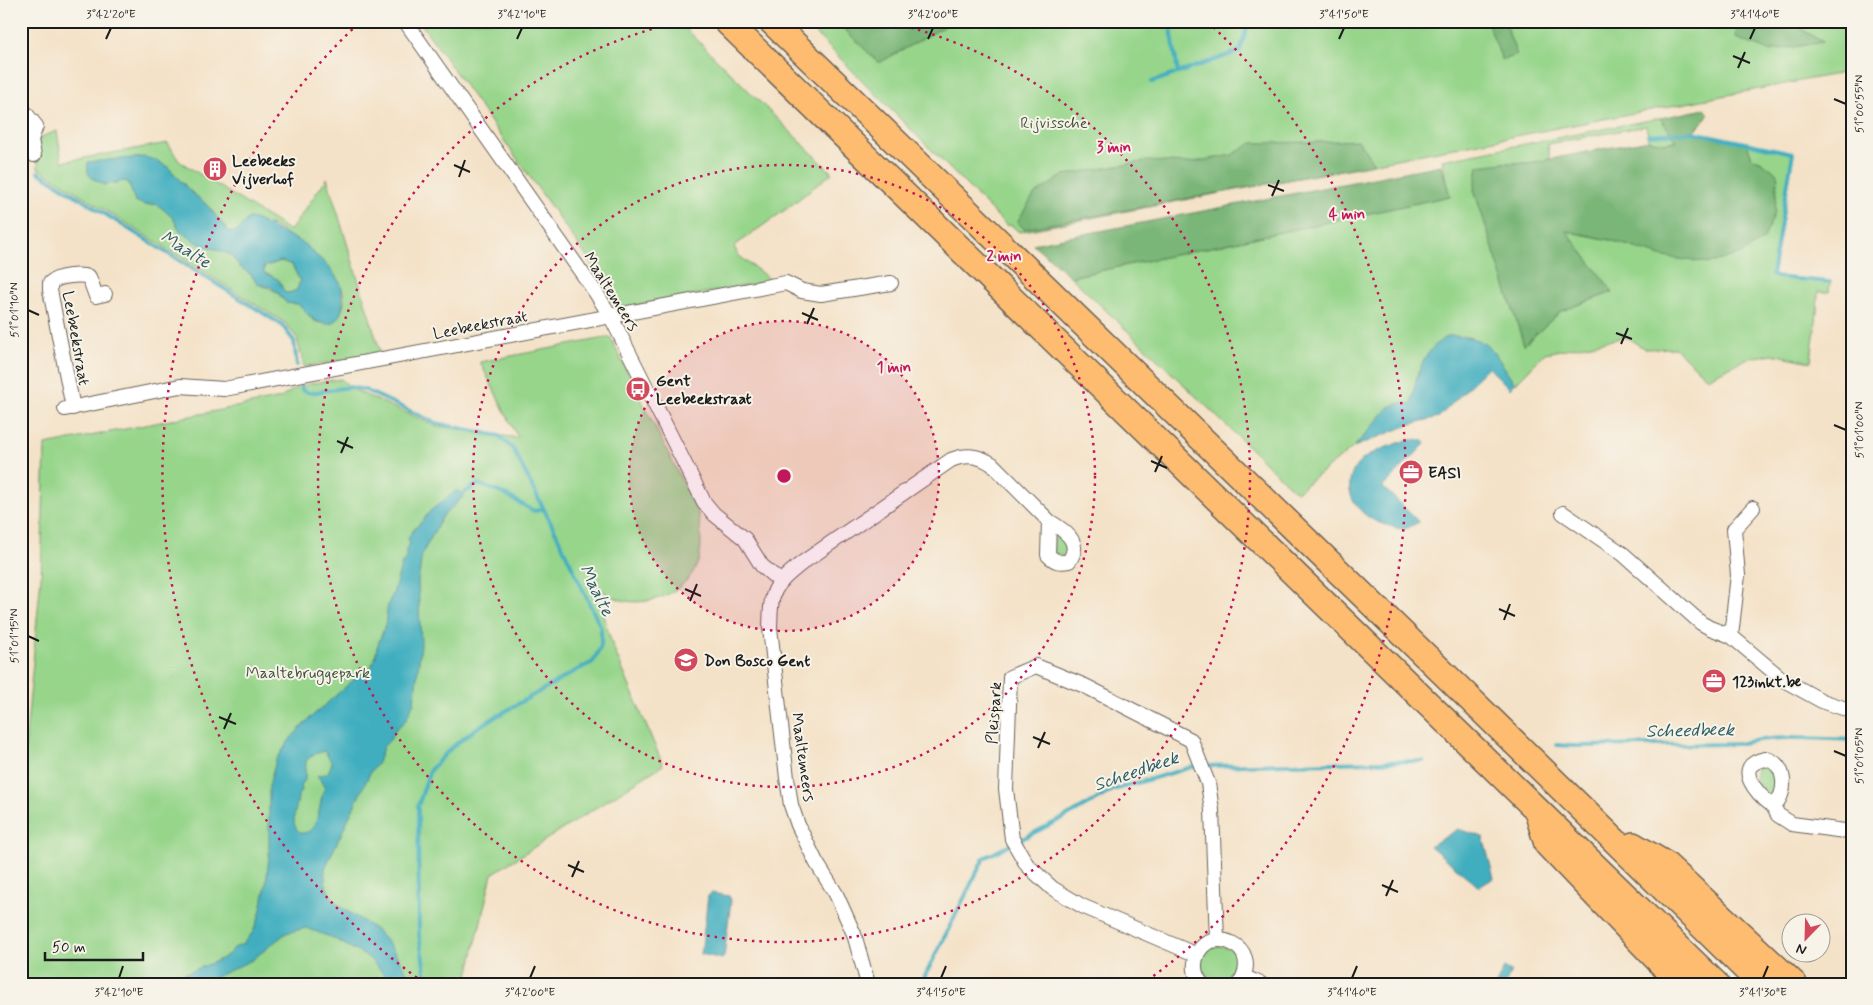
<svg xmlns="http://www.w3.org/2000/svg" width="1873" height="1005" font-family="Mynerve,sans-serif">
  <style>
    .green { fill: #97d58b; stroke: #5a7854; fill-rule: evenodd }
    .forest { fill: #79b677; stroke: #4a694a }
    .water { fill: #41aebf; stroke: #2e656e; fill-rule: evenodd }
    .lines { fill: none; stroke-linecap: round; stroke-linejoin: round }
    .stream { stroke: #41aebf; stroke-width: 4 }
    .minor-casing { stroke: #686158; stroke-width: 16 }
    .motorway-casing { stroke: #686158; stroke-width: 28 }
    .minor { stroke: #fff; stroke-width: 14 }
    .motorway { stroke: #febc70; stroke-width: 25 }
    .ticks { fill: none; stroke: #1c1c1c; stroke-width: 2 }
    .ring { fill: none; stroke: #c2185b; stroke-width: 2.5; stroke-dasharray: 2.5 5 }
    .labels { text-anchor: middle; stroke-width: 4; stroke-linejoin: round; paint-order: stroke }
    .park-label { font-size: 16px; fill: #41543d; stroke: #f7f3e8 }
    .poi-label { font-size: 16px; font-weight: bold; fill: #1c1c1c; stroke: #f7f3e8; text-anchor: start }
    .street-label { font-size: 16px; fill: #1c1c1c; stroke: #f7f3e8 }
    .water-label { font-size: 18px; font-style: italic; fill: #2d5e65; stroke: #f7f3e8 }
    .centre { fill: #c2185b; stroke: #f7f3e8; stroke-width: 2.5 }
    .ring-label { font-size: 15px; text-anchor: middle; font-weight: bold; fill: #c2185b; stroke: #f7f3e8; stroke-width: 4; stroke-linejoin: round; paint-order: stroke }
    .neatline { fill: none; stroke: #1c1c1c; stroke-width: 2 }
    .ticks-label { font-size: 12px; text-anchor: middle; fill: #1c1c1c }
  </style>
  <rect width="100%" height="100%" fill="#f7f3e8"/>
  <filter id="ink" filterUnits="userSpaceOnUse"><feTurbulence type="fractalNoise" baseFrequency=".02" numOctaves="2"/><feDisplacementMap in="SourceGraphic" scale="10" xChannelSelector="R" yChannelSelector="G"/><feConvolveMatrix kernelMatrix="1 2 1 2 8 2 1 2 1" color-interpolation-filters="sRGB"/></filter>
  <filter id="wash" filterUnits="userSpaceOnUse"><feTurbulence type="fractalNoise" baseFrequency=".0096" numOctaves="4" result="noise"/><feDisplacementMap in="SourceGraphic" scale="20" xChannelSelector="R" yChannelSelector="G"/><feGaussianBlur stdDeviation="1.12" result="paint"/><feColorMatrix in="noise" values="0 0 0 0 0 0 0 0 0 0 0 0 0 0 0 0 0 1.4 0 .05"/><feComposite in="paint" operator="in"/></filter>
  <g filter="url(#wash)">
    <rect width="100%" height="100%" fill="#f4e2c8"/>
    <!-- green -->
    <g class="green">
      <polygon points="419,21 678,21 832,173 785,210 734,246 738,255 772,281 623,308"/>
      <polygon points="803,21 1852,21 1852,71 1019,232 1011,225 1007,226"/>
      <path d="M1660,118L1677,140L1664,143L1649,140L1646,126L1548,144L1550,159L1530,163H1503L1524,345L1561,311L1613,292L1565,231L1610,240L1762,162L1752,158L1747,143L1793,153L1772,275L1776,277L1830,282L1829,292H1818C1818,315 1813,338 1811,362L1772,354L1746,359L1707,378L1675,348L1645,349L1626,337L1545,353L1515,384L1498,359L1418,371L1411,404L1401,403L1389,407L1354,447L1296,492L1071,277L1449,196L1442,160Z"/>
      <path d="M57,131L62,162L168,143L179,161L290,231L327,178L381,354L304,367L297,338L285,323L38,168C39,157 35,147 41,137ZM132,159L168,167L189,190L207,205L229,232C239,234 259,223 270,225C277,226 285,234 291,237C315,252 368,292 332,323C311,324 314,320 301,307C297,302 288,301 282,299C276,288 267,288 257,284C251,271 238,267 231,255L177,227C175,217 165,210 157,204L149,205L130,188L128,182L124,181L104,185C92,176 87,179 89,162Z"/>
      <polygon points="281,261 292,264 300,281 297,290 289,293 285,293 273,276 264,273 264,267"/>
      <path d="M610,337L698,513C700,528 703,543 699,559C690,590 652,608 621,600C611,597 603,591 594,586L613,647L663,765L492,874L466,984H21V791L41,577L45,445L281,398C299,383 319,382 341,379L352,389L436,426L518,438L480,362Z"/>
      <polygon points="1055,529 1073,551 1064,557 1053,552"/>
      <polygon points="1758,765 1777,767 1779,783 1775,798 1768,797 1755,779"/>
      <circle cx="1220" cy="965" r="19"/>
    </g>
    <!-- forest -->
    <g class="forest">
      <polygon points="836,21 954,21 879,63"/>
      <polygon points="1487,21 1504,21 1517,55 1502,60"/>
      <polygon points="1737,21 1791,21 1794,25 1823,42 1769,51 1736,38"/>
      <polygon points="1705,109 1709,114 1694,132 1747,143 1752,158 1762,162 1778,174 1775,212 1764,239 1741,254 1710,263 1664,257 1610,240 1566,231 1613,292 1561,311 1524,345 1474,190 1478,166 1503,163 1530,163 1649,140 1664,143 1677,141 1660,118"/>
      <polygon points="1358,140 1374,164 1024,229 1017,222 1034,195 1064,175 1147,161 1188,163 1232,155 1252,143 1315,142"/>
      <polygon points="1441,165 1450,196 1071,277 1033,244"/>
    </g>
    <!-- water -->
    <g class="water">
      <path d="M144,157L156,160L168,167L189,190L207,205L229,232C239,234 242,225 248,218L255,219L303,243L329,267L341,284L343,303L342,308L339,317L332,323L326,324L315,321L298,304L286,303L279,294L271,287L257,284L252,275L241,268L231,255L198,243L180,231L173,218L157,204L144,205L135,201L128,182L124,181L104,185C92,176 86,180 88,162ZM281,261L292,265L300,281L297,290L289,293H285L278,279L264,273V267Z"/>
      <path d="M1447,336C1458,336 1473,336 1483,343C1495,350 1507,372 1515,384L1510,389L1488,367L1439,417L1411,424L1354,447L1389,407L1401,403L1411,404C1418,373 1419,355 1447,336Z"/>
      <path d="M1408,440H1423L1426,443L1383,487L1419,522C1415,524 1410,527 1405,529C1401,530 1395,527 1390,526C1364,521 1338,496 1355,468C1364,453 1392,445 1408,440Z"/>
      <path d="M457,490L464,496L443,516L422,554L418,582L421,645L414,702L406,720L396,729L390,740L383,747L378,763L371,771L325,868C321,909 359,912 381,935C394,949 404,967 413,984H393L369,958L333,938L306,928L286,933L252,960L201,984H158L217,961L229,954L234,948L243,944L253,932L259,918L266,885L269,856V786L276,760L291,738L310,718L358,676L370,669L375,659L377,647L385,625L388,604L393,594L402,563L406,558V548L410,544L408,538C414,527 424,521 430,511ZM325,751L332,763L328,773L317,776L320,779L325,789L323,791C320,804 318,834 302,833C287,826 298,808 298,795L302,791L301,785L305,780L306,761L314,754Z"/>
      <polygon points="1458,829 1483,837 1494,878 1479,887 1430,846"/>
      <polygon points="711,893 729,896 731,900 724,957 722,959 701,954 708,896"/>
      <polygon points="1504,968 1511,972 1505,984 1496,984"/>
    </g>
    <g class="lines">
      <!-- stream -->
      <g class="stream">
        <polyline points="1170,21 1178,73"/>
        <polyline points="1152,82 1240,51 1249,21"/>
        <polyline points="1648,135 1693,132 1793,153 1772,275 1776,277 1830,282"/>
        <polyline points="38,172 282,325 294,341 297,365"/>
        <polyline points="300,382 302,390 310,393 350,387 365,390 436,423 499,436 513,449 558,537 601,628 601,646 593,662 577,670 478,727 452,747 430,770 418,806 419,935 426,978 430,984"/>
        <polyline points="462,494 478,484 504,494 534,511 543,509"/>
        <path d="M1557,745L1573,746L1737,744C1774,735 1814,738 1852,740"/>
        <polyline points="1205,766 1423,761"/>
        <polyline points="921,984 984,858 1073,813 1113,790 1192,767 1198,767"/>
      </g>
    </g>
  </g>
  <g filter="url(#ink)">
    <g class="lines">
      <defs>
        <g id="minor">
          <polyline points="405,21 596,293 611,317 704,502 714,514 745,539 762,566 780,581"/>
          <polyline points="21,101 23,110 36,126 31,140 34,155"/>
          <path d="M73,408L50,290V283C58,276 79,274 89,277L96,296L105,294"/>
          <polyline points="65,409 180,386 224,389 786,283 802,291 821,294 891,283"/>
          <polyline points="1563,513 1623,554 1701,623 1710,628 1731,636 1782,679 1822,701 1852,711"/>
          <polyline points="1731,636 1738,575 1734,529 1753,508"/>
          <path d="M1766,759C1787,763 1788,795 1773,806C1758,795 1730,765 1766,759Z"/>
          <polyline points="1773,806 1778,815 1792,824 1852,832"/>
          <polyline points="1197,955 1082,906 1052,888 1027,865 1012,839 1006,789 1010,677 1036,666 1085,686 1191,740 1208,783 1212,810 1217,940"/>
          <polyline points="1244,977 1261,984"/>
          <path d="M868,984L854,934L836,894L816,862L798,825L791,805L787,778L770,628C771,590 772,587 802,563L951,460C966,454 978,455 992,464L1049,521L1048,555C1055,562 1060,563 1069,561C1083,542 1064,530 1049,521"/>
          <path d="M1202,984C1196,977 1193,968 1196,958C1206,922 1266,945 1239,984"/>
        </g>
        <g id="motorway">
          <polyline points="726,21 1716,984"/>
          <polyline points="771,21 1469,698 1761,984"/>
          <polyline points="1537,811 1547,844 1681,984"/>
          <polyline points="1633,845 1665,864 1794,984"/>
        </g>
      </defs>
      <!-- minor casing -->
      <use href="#minor" class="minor-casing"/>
      <!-- motorway casing -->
      <use href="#motorway" class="motorway-casing"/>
      <!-- minor -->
      <use href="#minor" class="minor"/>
      <!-- motorway -->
      <use href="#motorway" class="motorway"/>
    </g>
  </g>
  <!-- ticks -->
  <path class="ticks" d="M106,39L111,28M517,39L522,28M928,39L933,28M1339,39L1344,28M1750,39L1755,28M1733,56L1750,63M1738,68L1745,52M1834,99L1846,104M454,165L470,172M459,177L465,160M1268,185L1284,191M1272,196L1279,180M28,310L39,315M802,313L818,320M807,324L814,308M1616,333L1632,339M1621,344L1628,328M1834,425L1846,430M337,441L353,448M341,453L348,437M1151,461L1167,468M1155,472L1162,456M685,589L701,596M690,601L697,584M1499,609L1515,616M1504,620L1510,604M28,636L39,641M219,717L236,724M224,729L231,713M1033,737L1050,744M1038,748L1045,732M1834,751L1846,756M568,865L584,872M572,877L579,861M1382,885L1398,892M1386,896L1393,880M119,978L123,966M530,978L535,966M941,978L946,966M1352,978L1357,966M1763,978L1768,966"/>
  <!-- distance rings -->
  <circle cx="784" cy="476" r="155" fill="#c2185b" fill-opacity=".12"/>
  <g class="ring">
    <circle cx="784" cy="476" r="155"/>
    <circle cx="784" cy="476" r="311"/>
    <path d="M889 22A466 466 0 1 1 679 22"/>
    <path d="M423 982A621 621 0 0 1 360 22M1208 22A621 621 0 0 1 1145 982"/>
  </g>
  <!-- icons -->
  <defs>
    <symbol id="building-disc" viewBox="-11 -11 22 22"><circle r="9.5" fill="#d1495b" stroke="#f7f3e8"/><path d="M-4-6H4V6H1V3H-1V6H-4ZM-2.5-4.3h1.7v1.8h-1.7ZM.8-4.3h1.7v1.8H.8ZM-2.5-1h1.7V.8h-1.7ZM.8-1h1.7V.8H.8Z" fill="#fff"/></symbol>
    <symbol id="bus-disc" viewBox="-11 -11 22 22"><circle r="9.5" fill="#d1495b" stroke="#f7f3e8"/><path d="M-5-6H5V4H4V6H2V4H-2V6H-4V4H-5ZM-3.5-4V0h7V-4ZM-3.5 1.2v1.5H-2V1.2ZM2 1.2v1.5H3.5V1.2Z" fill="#fff"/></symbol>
    <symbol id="office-disc" viewBox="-11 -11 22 22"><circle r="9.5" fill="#d1495b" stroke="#f7f3e8"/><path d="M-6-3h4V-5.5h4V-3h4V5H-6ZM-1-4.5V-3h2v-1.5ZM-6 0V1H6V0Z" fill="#fff"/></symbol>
    <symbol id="school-disc" viewBox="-11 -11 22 22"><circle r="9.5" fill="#d1495b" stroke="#f7f3e8"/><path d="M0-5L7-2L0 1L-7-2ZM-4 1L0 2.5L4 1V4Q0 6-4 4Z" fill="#fff"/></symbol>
  </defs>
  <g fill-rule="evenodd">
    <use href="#building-disc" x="201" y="155" width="28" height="28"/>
    <use href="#bus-disc" x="624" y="375" width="28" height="28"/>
    <use href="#office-disc" x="1397" y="458" width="28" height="28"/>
    <use href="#school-disc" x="672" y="646" width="28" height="28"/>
    <use href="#office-disc" x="1700" y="667" width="28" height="28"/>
  </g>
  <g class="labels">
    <!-- park labels -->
    <g class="park-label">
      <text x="1054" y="128">Rijvissche</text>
      <text x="308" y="678">Maaltebruggepark</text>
    </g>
    <!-- poi labels -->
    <g class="poi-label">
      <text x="232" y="166">Leebeeks<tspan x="232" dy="18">Vijverhof</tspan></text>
      <text x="656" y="386">Gent<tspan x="656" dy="18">Leebeekstraat</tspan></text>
      <text x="1428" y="478">EASI</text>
      <text x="704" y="666">Don Bosco Gent</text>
      <text x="1732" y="687">123inkt.be</text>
    </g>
    <!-- street labels -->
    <g class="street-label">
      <text transform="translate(612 291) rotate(58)" y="6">Maaltemeers</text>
      <text transform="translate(480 324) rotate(-11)" y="6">Leebeekstraat</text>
      <text transform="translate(77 338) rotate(80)" y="6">Leebeekstraat</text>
      <text transform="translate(993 713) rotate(-86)" y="6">Pleispark</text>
      <text transform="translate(804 757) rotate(82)" y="6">Maaltemeers</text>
    </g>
    <!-- water labels -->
    <g class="water-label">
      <text transform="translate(186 249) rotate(32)" y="6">Maalte</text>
      <text transform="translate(597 590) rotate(64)" y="6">Maalte</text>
      <text transform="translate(1690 730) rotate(-1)" y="6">Scheedbeek</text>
      <text transform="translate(1136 771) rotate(-19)" y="6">Scheedbeek</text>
    </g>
  </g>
  <circle cx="784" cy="476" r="8" class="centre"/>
  <g class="ring-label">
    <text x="1114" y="152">3 min</text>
    <text x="1347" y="219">4 min</text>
    <text x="1004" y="261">2 min</text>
    <text x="894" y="372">1 min</text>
  </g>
  <!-- margin -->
  <rect width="1873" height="1005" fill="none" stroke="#f7f3e8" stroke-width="55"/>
  <!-- north arrow -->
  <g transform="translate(1806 938) rotate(203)"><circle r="24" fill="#f7f3e8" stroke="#9f9d96"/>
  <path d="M0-4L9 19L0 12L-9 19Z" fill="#d1495b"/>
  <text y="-8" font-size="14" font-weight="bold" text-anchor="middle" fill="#1c1c1c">N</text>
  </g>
  <!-- scale -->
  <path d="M45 952v8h98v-8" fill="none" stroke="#1c1c1c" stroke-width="2.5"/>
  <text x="52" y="952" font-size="15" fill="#1c1c1c" stroke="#f7f3e8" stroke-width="4" paint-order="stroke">50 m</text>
  <rect x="28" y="28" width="1818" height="950" class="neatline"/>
  <g class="ticks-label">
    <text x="111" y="18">3°42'20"E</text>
    <text x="522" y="18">3°42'10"E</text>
    <text x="933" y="18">3°42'00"E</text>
    <text x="1344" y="18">3°41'50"E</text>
    <text x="1755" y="18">3°41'40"E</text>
    <text transform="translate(1859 104) rotate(-90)" y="4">51°00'55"N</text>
    <text transform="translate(14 310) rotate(-90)" y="4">51°01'10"N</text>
    <text transform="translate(1859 430) rotate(-90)" y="4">51°01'00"N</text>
    <text transform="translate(14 636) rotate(-90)" y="4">51°01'15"N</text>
    <text transform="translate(1859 756) rotate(-90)" y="4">51°01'05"N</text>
    <text x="119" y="996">3°42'10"E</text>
    <text x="530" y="996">3°42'00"E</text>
    <text x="941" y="996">3°41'50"E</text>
    <text x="1352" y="996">3°41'40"E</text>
    <text x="1763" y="996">3°41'30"E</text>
  </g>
</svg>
